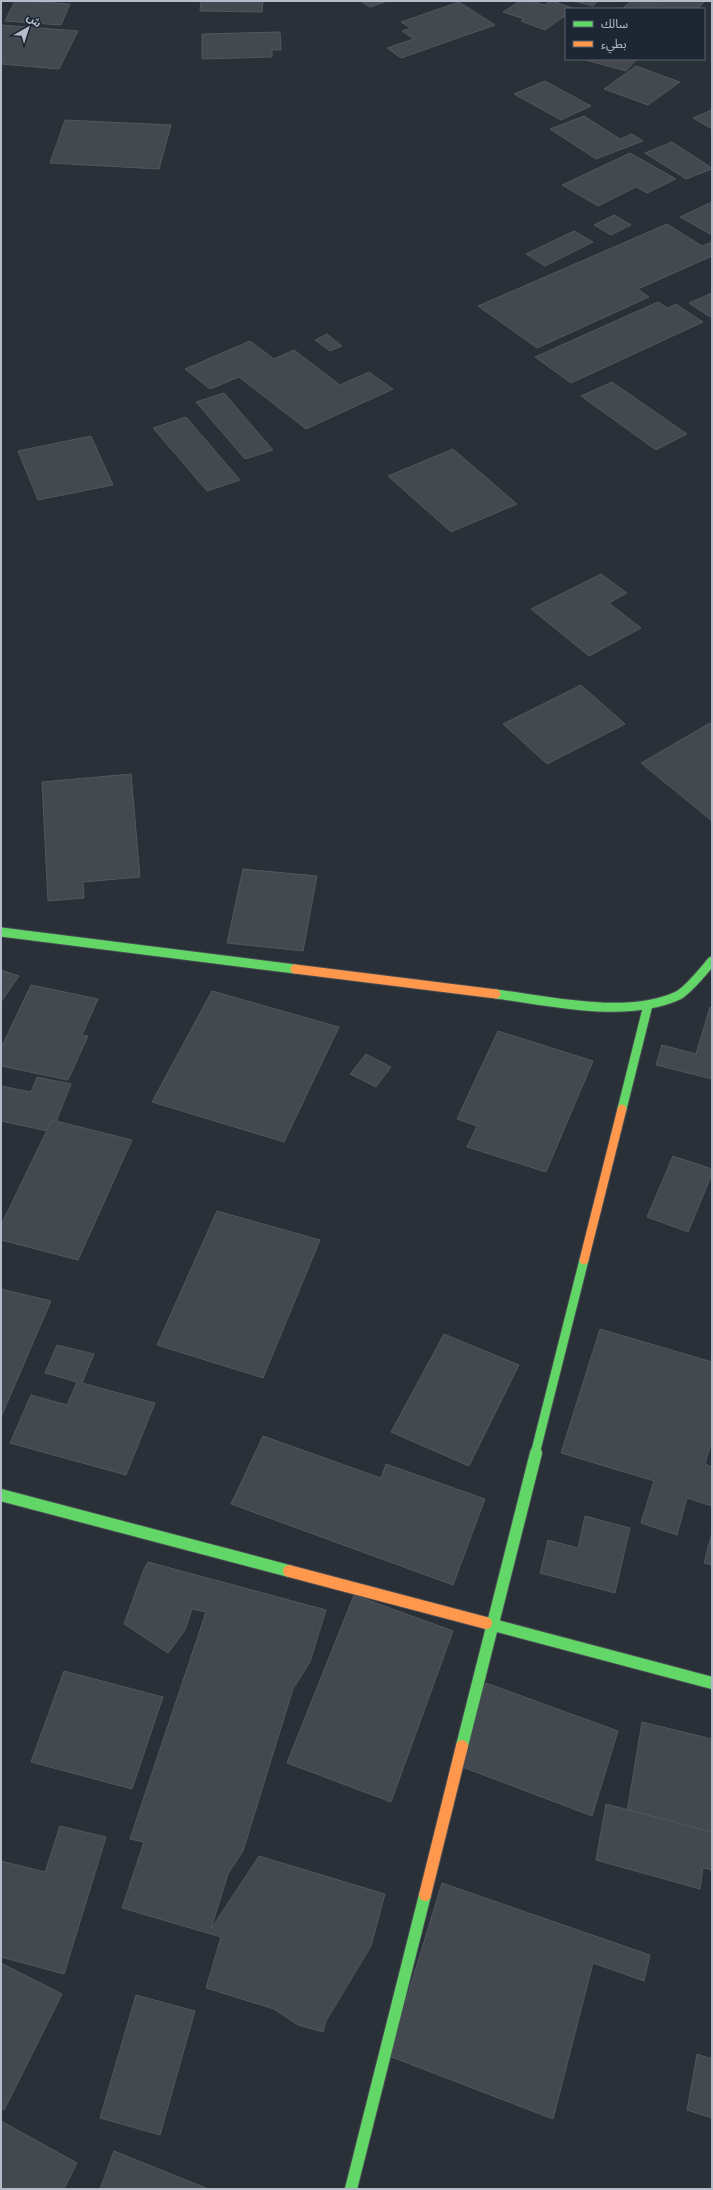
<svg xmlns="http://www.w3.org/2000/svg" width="713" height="2190" font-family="Manrope,'Noto Sans Arabic',sans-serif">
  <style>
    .building { fill: #444950; stroke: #52575f }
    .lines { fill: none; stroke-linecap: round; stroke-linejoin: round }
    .fast-far1-casing { stroke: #484c53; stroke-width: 11 }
    .fast-casing { stroke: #484c53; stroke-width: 14 }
    .slow-far1-casing { stroke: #484c53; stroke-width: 11 }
    .slow-casing { stroke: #484c53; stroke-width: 14 }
    .fast-far1 { stroke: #63d668; stroke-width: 9 }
    .fast { stroke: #63d668; stroke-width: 12 }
    .slow-far1 { stroke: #ff974d; stroke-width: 9 }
    .slow { stroke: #ff974d; stroke-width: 12 }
  </style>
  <rect width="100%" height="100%" fill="#2a3038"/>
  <!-- building -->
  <g class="building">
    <polygon points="15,1 25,1 70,4 61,25 5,21"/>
    <polygon points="201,1 263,1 262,12 200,11"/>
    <polygon points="361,1 387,1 370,7"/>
    <polygon points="520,1 533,1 544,5 552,1 575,9 566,9 566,15 545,30 521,21 524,19 503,12"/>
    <polygon points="574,1 598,1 593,6"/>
    <polygon points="631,1 635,1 666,9 622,9"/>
    <polygon points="641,1 705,1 698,9 674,9"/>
    <polygon points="459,2 495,25 401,58 387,48 414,39 402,31 411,28 401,22"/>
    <polygon points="1,25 78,31 59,69 1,64"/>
    <polygon points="280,32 281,50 272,50 272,57 202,59 202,34"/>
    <polygon points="582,59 637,59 626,71"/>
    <polygon points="636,66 680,82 648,105 604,89"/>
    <polygon points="545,81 591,106 561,120 514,94"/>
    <polygon points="712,110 712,129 693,118"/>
    <polygon points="584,116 620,139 632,134 643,141 596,159 550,129"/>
    <polygon points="65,120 171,125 159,169 50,163"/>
    <polygon points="672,142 712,168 712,169 686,179 645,153"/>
    <polygon points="630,153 676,179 647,193 636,187 598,206 562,185"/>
    <polygon points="712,202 712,233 710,234 680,217"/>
    <polygon points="614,215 631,225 611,235 594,225"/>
    <polygon points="667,224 702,246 712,242 712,256 638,289 649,297 537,348 478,306"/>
    <polygon points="574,231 593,242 545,266 526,254"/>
    <polygon points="712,293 712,316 710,317 689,303"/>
    <polygon points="658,302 668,308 676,304 703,322 571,383 535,357"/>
    <polygon points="327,334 342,346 330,351 315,340"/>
    <polygon points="250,341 274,359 294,350 340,385 369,372 393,389 306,429 239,377 210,389 185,369"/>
    <polygon points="612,382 687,434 656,450 581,396"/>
    <polygon points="224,393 273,450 245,459 196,402"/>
    <polygon points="186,417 240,480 207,491 153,428"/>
    <polygon points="91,436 113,485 38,500 18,451"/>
    <polygon points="453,449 517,504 451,532 388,476"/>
    <polygon points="601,574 627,593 609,603 641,628 589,656 531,609"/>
    <polygon points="581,685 625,724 547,764 503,724"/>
    <polygon points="710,723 712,725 712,821 641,763"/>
    <polygon points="131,774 140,877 83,882 84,898 48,901 42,782"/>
    <polygon points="243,869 317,876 303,951 227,943"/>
    <polygon points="1,970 19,976 1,1002"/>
    <polygon points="31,985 98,999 82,1035 88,1036 68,1080 1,1066 1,1048"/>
    <polygon points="212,991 339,1027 284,1142 152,1102"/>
    <polygon points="710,1007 712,1008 712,1079 656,1065 662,1045 696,1054"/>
    <polygon points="498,1031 593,1061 546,1172 467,1147 477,1126 457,1119"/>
    <polygon points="366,1054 391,1067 376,1087 350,1074"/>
    <polygon points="37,1077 71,1084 52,1132 1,1121 1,1086 31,1092"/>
    <polygon points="52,1120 132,1140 78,1260 1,1240 1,1225"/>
    <polygon points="673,1156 712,1169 712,1174 688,1232 647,1217"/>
    <polygon points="217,1211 320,1240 263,1378 157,1345"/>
    <polygon points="1,1289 51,1301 1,1417"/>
    <polygon points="600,1329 712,1362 712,1440 705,1464 712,1467 712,1506 687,1498 677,1535 641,1523 654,1481 561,1453"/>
    <polygon points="444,1334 519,1365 469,1466 391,1432"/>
    <polygon points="57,1345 94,1354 82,1383 155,1403 126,1475 10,1443 31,1395 67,1405 77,1382 45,1373"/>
    <polygon points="263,1436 381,1478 386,1464 485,1499 453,1585 231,1504"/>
    <polygon points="585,1516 630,1528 615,1593 540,1573 548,1540 578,1548"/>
    <polygon points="712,1533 712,1565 704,1563"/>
    <polygon points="148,1562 326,1610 310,1662 293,1689 243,1851 228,1874 211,1929 259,1856 385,1894 371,1946 326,2021 323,2032 298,2025 274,2009 206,1988 221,1937 122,1908 144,1842 130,1839 206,1612 192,1609 185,1630 168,1653 124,1624 144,1569"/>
    <polygon points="354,1595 453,1631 391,1802 287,1763"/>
    <polygon points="64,1671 163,1697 132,1789 31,1762"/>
    <polygon points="486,1683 618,1731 592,1816 457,1765"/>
    <polygon points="642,1722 712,1739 712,1834 627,1812"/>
    <polygon points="606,1804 712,1832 712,1870 703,1868 700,1889 596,1860"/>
    <polygon points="60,1826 106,1837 64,1974 1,1957 1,1861 45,1872"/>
    <polygon points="442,1883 650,1955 644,1981 593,1963 553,2119 389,2056"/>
    <polygon points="1,1963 62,1994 4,2110 1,2108"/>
    <polygon points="136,1995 195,2011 160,2135 100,2118"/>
    <polygon points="697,2054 712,2059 712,2118 687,2110"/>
    <polygon points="1,2121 77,2163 64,2189 1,2189"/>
    <polygon points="114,2151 206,2188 205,2189 100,2189"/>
  </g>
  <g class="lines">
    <defs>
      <g id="fast-far1">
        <polyline points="1,932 295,969"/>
        <path d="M496,994C551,1001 625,1019 677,996C688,991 704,970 712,961"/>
        <polyline points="622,1109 648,1005"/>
        <polyline points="535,1454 584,1260"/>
      </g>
      <g id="fast">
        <polyline points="1,1495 289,1571"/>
        <polyline points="486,1623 712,1683"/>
        <polyline points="462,1746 536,1453"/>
        <polyline points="351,2189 425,1895"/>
      </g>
      <g id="slow-far1">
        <polyline points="295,969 496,994"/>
        <polyline points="584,1260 622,1109"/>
      </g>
      <g id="slow">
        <polyline points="289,1571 486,1623"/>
        <polyline points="425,1895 462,1746"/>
      </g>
    </defs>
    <!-- fast-far1 casing -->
    <use href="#fast-far1" class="fast-far1-casing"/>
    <!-- fast casing -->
    <use href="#fast" class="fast-casing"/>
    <!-- slow-far1 casing -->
    <use href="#slow-far1" class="slow-far1-casing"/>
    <!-- slow casing -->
    <use href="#slow" class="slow-casing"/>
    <!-- fast-far1 -->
    <use href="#fast-far1" class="fast-far1"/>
    <!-- fast -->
    <use href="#fast" class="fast"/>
    <!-- slow-far1 -->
    <use href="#slow-far1" class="slow-far1"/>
    <!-- slow -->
    <use href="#slow" class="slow"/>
  </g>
  <!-- border -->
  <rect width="713" height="2190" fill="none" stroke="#b4bcc9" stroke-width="4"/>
  <!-- legend -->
  <rect x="565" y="8" width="140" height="52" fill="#1d2633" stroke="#59626f"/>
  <rect x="573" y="21" width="20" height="6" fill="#63d668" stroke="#59626f"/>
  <text x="601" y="28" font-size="12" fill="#b4bcc9">سالك</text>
  <rect x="573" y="41" width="20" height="6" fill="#ff974d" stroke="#59626f"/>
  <text x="601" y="48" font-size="12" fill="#b4bcc9">بطيء</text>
  <!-- north arrow -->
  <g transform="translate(28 28) rotate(39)" stroke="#1d2633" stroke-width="3" paint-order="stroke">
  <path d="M0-3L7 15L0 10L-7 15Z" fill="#b4bcc9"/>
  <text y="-6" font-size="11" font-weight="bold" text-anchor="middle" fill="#b4bcc9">ش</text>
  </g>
</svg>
